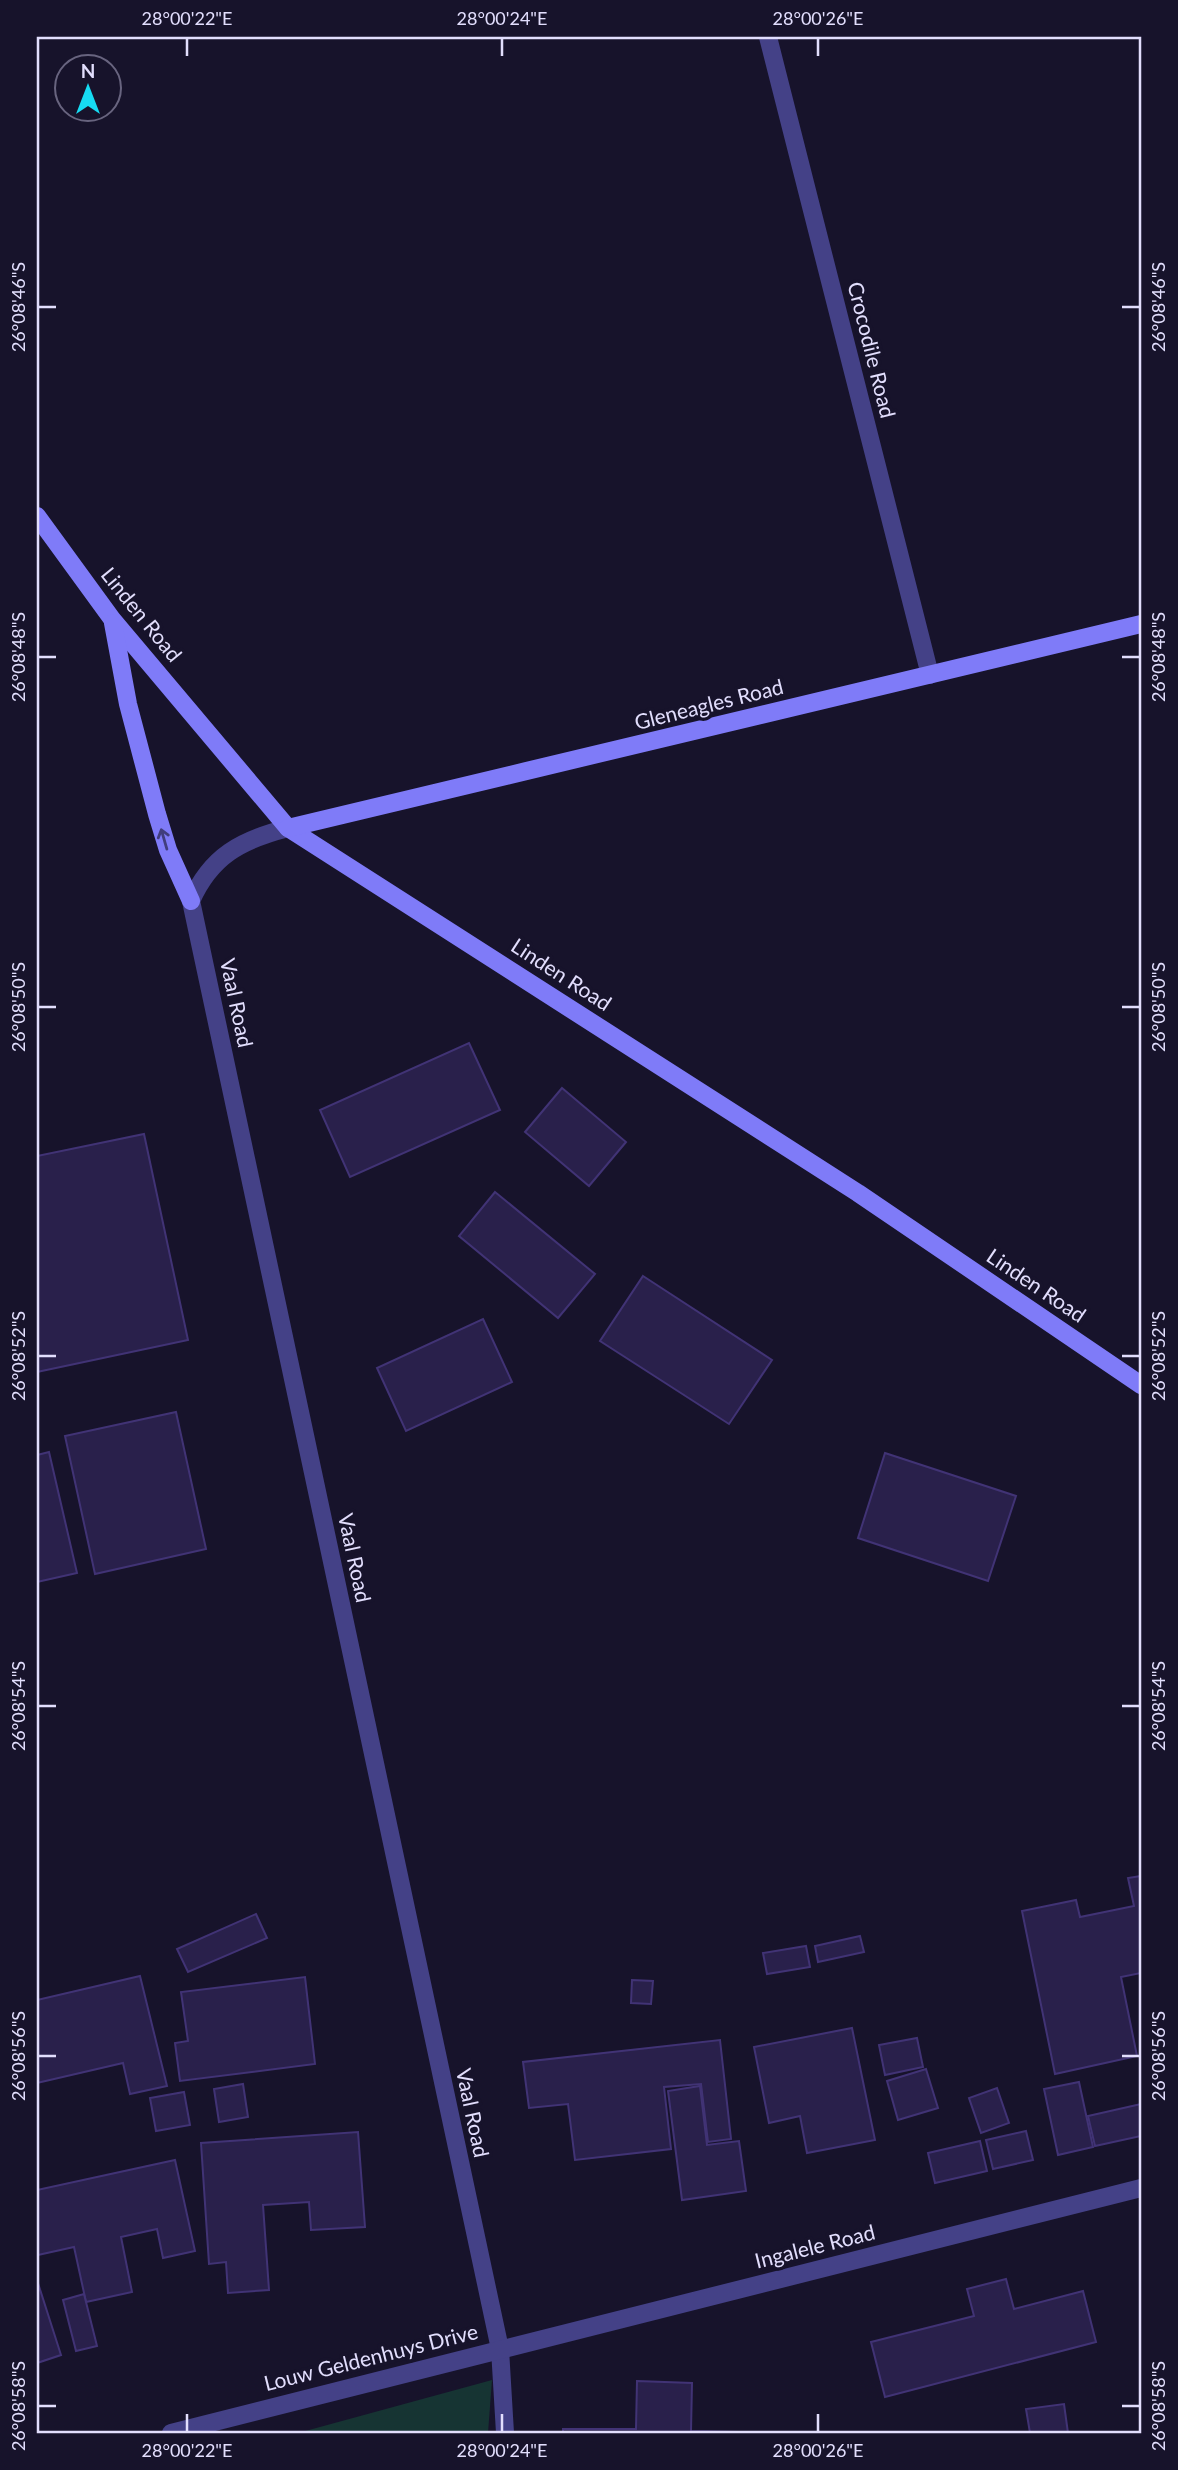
<svg xmlns="http://www.w3.org/2000/svg" width="1178" height="2470" font-family="Lato,sans-serif">
  <style>
    .green { fill: #163433 }
    .building { fill: #29204b; stroke: #413375; stroke-width: 2 }
    .lines { fill: none; stroke-linecap: round; stroke-linejoin: round }
    .street { stroke: #444187; stroke-width: 18 }
    .secondary { stroke: #7f7bf8; stroke-width: 18 }
    .oneway { stroke: #413d7d }
    .ticks { fill: none; stroke: #e2defd; stroke-width: 2.5 }
    .labels { text-anchor: middle; stroke-width: 7; stroke-linejoin: round; paint-order: stroke }
    .street-label { font-size: 21px; fill: #e2defd; stroke: #17132b }
    .neatline { fill: none; stroke: #e2defd; stroke-width: 2.5 }
    .ticks-label { font-size: 18px; text-anchor: middle; fill: #e2defd }
  </style>
  <rect width="100%" height="100%" fill="#17132b"/>
  <!-- green -->
  <polygon class="green" points="492,2380 488,2433 298,2433"/>
  <!-- building -->
  <g class="building">
    <polygon points="469,1043 500,1110 350,1177 320,1110"/>
    <polygon points="562,1088 626,1142 589,1186 525,1132"/>
    <polygon points="144,1134 188,1340 37,1372 37,1156"/>
    <polygon points="495,1192 595,1274 558,1318 459,1236"/>
    <polygon points="643,1276 772,1360 729,1424 600,1341"/>
    <polygon points="483,1319 512,1382 406,1431 377,1368"/>
    <polygon points="176,1412 206,1549 95,1574 65,1436"/>
    <polygon points="49,1452 77,1573 37,1582 37,1455"/>
    <polygon points="885,1453 1016,1496 988,1581 858,1538"/>
    <polygon points="1141,1876 1141,1973 1121,1977 1137,2056 1055,2074 1022,1911 1076,1900 1080,1917 1134,1906 1128,1878"/>
    <polygon points="256,1914 267,1938 188,1972 177,1949"/>
    <polygon points="860,1936 864,1952 818,1962 815,1946"/>
    <polygon points="806,1946 810,1967 767,1974 763,1953"/>
    <polygon points="140,1976 167,2086 130,2094 123,2063 37,2083 37,2000"/>
    <polygon points="305,1977 315,2064 180,2081 175,2043 188,2041 181,1992"/>
    <polygon points="632,1980 653,1981 651,2004 631,2003"/>
    <polygon points="852,2028 875,2140 807,2153 800,2116 769,2123 754,2047"/>
    <polygon points="917,2038 923,2067 885,2075 879,2045"/>
    <polygon points="720,2040 731,2139 708,2142 701,2084 664,2087 671,2149 575,2160 568,2104 529,2108 523,2062"/>
    <polygon points="926,2069 938,2108 898,2120 887,2081"/>
    <polygon points="1079,2082 1093,2147 1058,2155 1044,2089"/>
    <polygon points="243,2084 248,2117 219,2122 214,2089"/>
    <polygon points="700,2086 707,2145 739,2141 746,2191 682,2200 668,2091"/>
    <polygon points="997,2088 1009,2123 981,2133 969,2098"/>
    <polygon points="184,2092 190,2125 156,2131 150,2098"/>
    <polygon points="1141,2104 1141,2136 1095,2146 1088,2116"/>
    <polygon points="1026,2131 1033,2160 993,2169 986,2140"/>
    <polygon points="358,2132 365,2227 311,2230 309,2202 263,2205 269,2290 228,2293 226,2262 209,2264 201,2143"/>
    <polygon points="980,2141 987,2171 935,2183 928,2153"/>
    <polygon points="175,2160 195,2251 163,2258 157,2229 121,2237 132,2292 86,2302 74,2247 38,2255 37,2190"/>
    <polygon points="1006,2279 1014,2309 1083,2291 1096,2342 885,2397 871,2342 974,2316 967,2289"/>
    <polygon points="37,2280 61,2355 37,2363"/>
    <polygon points="84,2294 97,2346 76,2351 63,2300"/>
    <polygon points="637,2381 692,2383 691,2431 795,2433 563,2433 563,2429 636,2429"/>
    <polygon points="1064,2404 1068,2433 1030,2433 1026,2409"/>
  </g>
  <g class="lines">
    <!-- street -->
    <g class="street">
      <polyline points="768,37 930,675"/>
      <path d="M288,828C241,840 211,856 191,901L500,2349L505,2433"/>
      <polyline points="171,2433 1141,2188"/>
    </g>
    <!-- secondary -->
    <g class="secondary">
      <polyline points="37,516 112,619 288,828 858,1193 1141,1385"/>
      <polyline points="113,623 128,704 157,814 168,850 191,901"/>
      <polyline points="288,828 1141,624"/>
    </g>
  </g>
  <!-- one-way arrows -->
  <defs><path id="oneway-shaft" d="M-6 0H5M1.5-3L5.5 0L1.5 3" fill="none" stroke-width="1.6" stroke-linecap="round" stroke-linejoin="round" transform="scale(1.75)"/></defs>
  <use class="oneway" href="#oneway-shaft" transform="translate(164 839) rotate(-106)"/>
  <!-- ticks -->
  <path class="ticks" d="M187,38V56M502,38V56M818,38V56M38,307H56M1122,307H1140M38,657H56M1122,657H1140M38,1007H56M1122,1007H1140M38,1356H56M1122,1356H1140M38,1706H56M1122,1706H1140M38,2056H56M1122,2056H1140M38,2406H56M1122,2406H1140M187,2414V2432M502,2414V2432M818,2414V2432"/>
  <g class="labels">
    <!-- street labels -->
    <g class="street-label">
      <text transform="translate(871 350) rotate(76)" y="7">Crocodile Road</text>
      <text transform="translate(141 615) rotate(51)" y="7">Linden Road</text>
      <text transform="translate(709 705) rotate(-14)" y="7">Gleneagles Road</text>
      <text transform="translate(561 975) rotate(33)" y="7">Linden Road</text>
      <text transform="translate(236 1003) rotate(78)" y="7">Vaal Road</text>
      <text transform="translate(1036 1286) rotate(34)" y="7">Linden Road</text>
      <text transform="translate(354 1558) rotate(78)" y="7">Vaal Road</text>
      <text transform="translate(472 2113) rotate(78)" y="7">Vaal Road</text>
      <text transform="translate(815 2247) rotate(-14)" y="7">Ingalele Road</text>
      <text transform="translate(371 2358) rotate(-14)" y="7">Louw Geldenhuys Drive</text>
    </g>
  </g>
  <!-- border -->
  <rect width="1178" height="2470" fill="none" stroke="#17132b" stroke-width="77"/>
  <!-- north arrow -->
  <g transform="translate(88 88)"><circle r="33" fill="#17132b" stroke="#68647f" stroke-width="2"/>
  <path d="M0-5L12 26L0 18L-12 26Z" fill="#16dbf2"/>
  <text y="-10" font-size="19" font-weight="bold" text-anchor="middle" fill="#e2defd">N</text>
  </g>
  <rect x="38" y="38" width="1102" height="2394" class="neatline"/>
  <g class="ticks-label">
    <text x="187" y="25">28°00'22"E</text>
    <text x="502" y="25">28°00'24"E</text>
    <text x="818" y="25">28°00'26"E</text>
    <text transform="translate(19 307) rotate(-90)" y="6">26°08'46"S</text>
    <text transform="translate(1159 307) rotate(-90)" y="6">26°08'46"S</text>
    <text transform="translate(19 657) rotate(-90)" y="6">26°08'48"S</text>
    <text transform="translate(1159 657) rotate(-90)" y="6">26°08'48"S</text>
    <text transform="translate(19 1007) rotate(-90)" y="6">26°08'50"S</text>
    <text transform="translate(1159 1007) rotate(-90)" y="6">26°08'50"S</text>
    <text transform="translate(19 1356) rotate(-90)" y="6">26°08'52"S</text>
    <text transform="translate(1159 1356) rotate(-90)" y="6">26°08'52"S</text>
    <text transform="translate(19 1706) rotate(-90)" y="6">26°08'54"S</text>
    <text transform="translate(1159 1706) rotate(-90)" y="6">26°08'54"S</text>
    <text transform="translate(19 2056) rotate(-90)" y="6">26°08'56"S</text>
    <text transform="translate(1159 2056) rotate(-90)" y="6">26°08'56"S</text>
    <text transform="translate(19 2406) rotate(-90)" y="6">26°08'58"S</text>
    <text transform="translate(1159 2406) rotate(-90)" y="6">26°08'58"S</text>
    <text x="187" y="2457">28°00'22"E</text>
    <text x="502" y="2457">28°00'24"E</text>
    <text x="818" y="2457">28°00'26"E</text>
  </g>
</svg>
